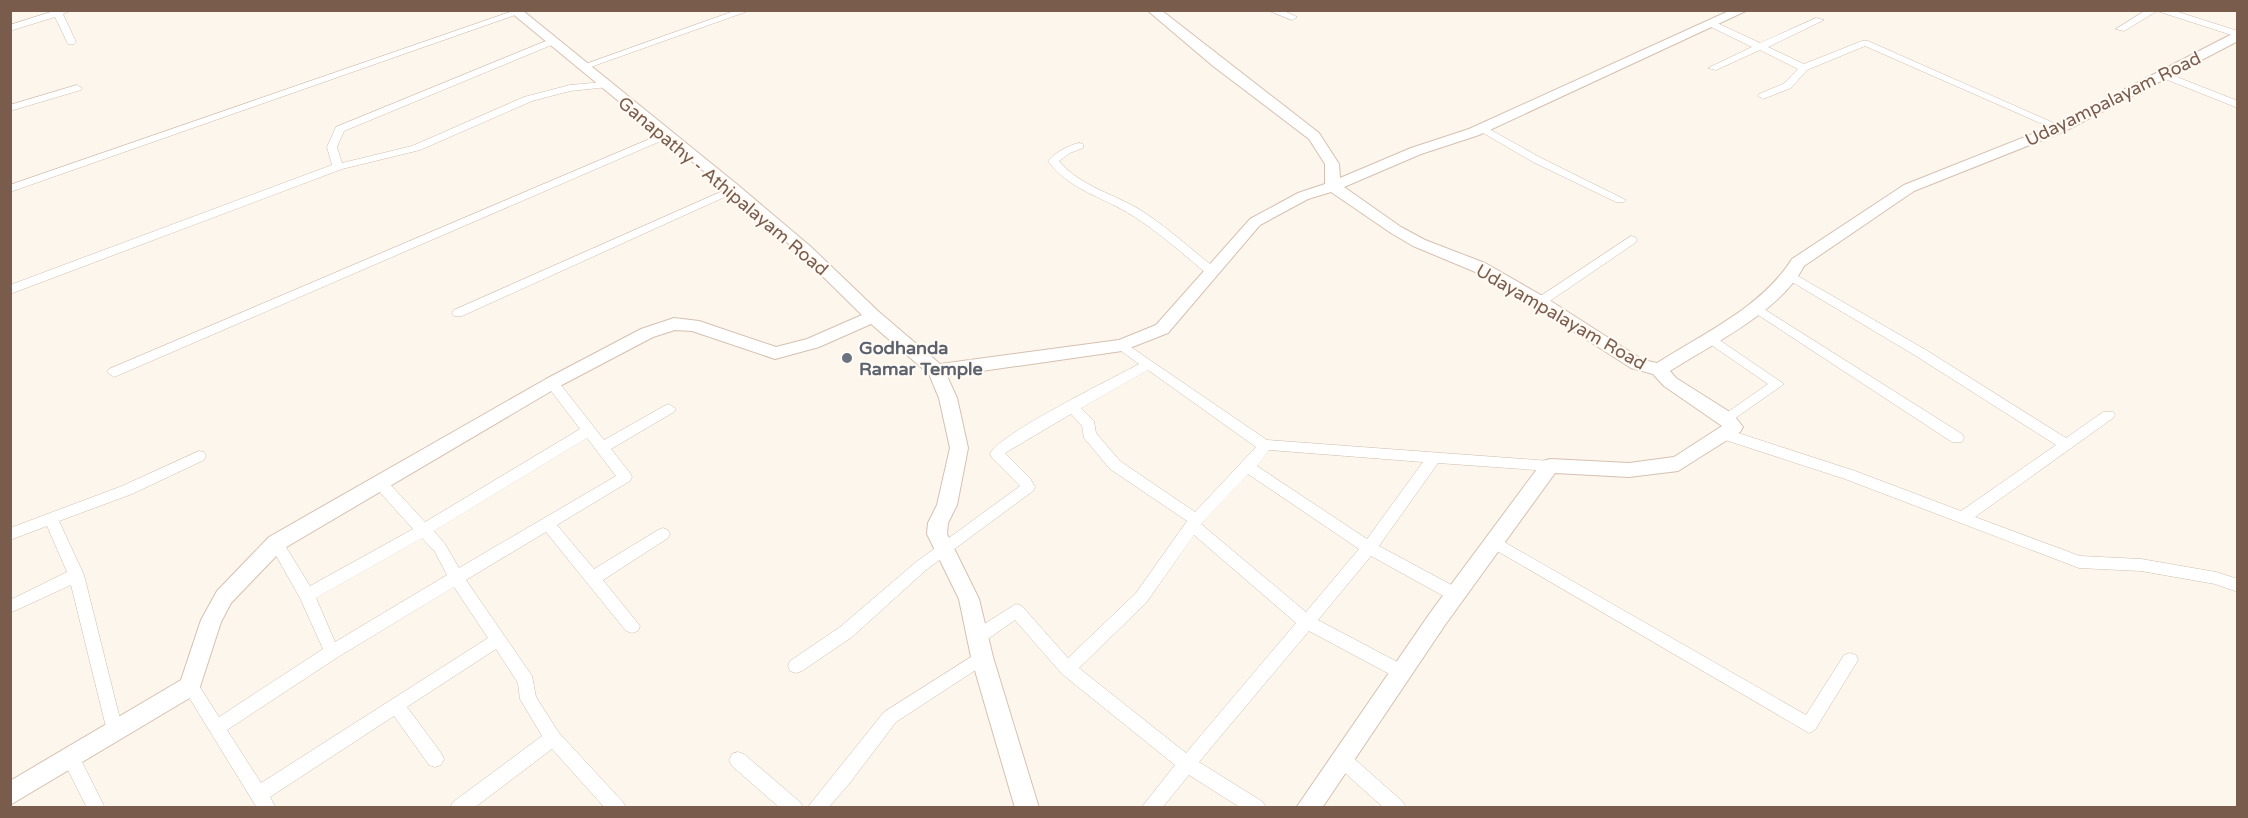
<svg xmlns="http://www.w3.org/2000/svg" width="2248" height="818" font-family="'Varela Round',sans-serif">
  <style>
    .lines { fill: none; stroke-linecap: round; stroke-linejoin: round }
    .street-casing { stroke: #d1beb0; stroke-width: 1 }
    .secondary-casing { stroke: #d6c0b0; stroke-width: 2 }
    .street { fill: #fff; fill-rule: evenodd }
    .secondary { fill: #fff; fill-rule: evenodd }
    .worship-dot { fill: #6b7280; stroke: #fffaf3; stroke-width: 2 }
    .labels { text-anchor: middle; stroke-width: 4.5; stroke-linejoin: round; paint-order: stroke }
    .street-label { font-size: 18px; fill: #7a5c4d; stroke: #fffaf3 }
    .worship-label { font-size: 18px; font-weight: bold; fill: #5b616d; stroke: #fffaf3; text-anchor: start }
  </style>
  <rect width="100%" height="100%" fill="#fdf6ec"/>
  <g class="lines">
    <defs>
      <g id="street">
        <polygon points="57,10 72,10 63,14 76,42 74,44 68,44 55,17 10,31 10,25"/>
        <polygon points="737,10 751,10 585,69 577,67"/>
        <polygon points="1267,10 1282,10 1297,17 1292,20"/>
        <polygon points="2146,10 2172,10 2238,31 2238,37 2157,11 2124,31 2116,29"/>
        <polygon points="513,11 521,13 10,192 10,185"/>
        <polygon points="1816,18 1824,20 1768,47 1804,64 1862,41 1868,41 2065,128 2060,131 2056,130 1865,46 1807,70 1791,88 1763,99 1758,96 1759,94 1783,84 1798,69 1760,50 1716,70 1708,68 1752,47 1709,26 1709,22 1715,22 1760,43"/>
        <polygon points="551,39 556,42 554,44 344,131 337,147 342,163 412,146 524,97 570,85 604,82 608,83 608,87 570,91 532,101 420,150 342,169 10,294 10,285 332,165 327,147 336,127"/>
        <polygon points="2164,72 2238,101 2238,108 2160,77 2159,75"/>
        <polygon points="77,85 82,88 81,90 10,111 10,105"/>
        <polygon points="1482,125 1541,158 1626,200 1624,202 1616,202 1533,162 1478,130 1477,128"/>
        <polygon points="666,132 670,133 670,137 119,375 114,377 107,372 109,369"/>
        <path d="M1079,143L1083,144V148L1070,153L1059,161C1081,187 1115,194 1142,211C1168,228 1191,249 1215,268L1217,271L1215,274H1207C1183,254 1160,233 1133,216C1104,197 1069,190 1048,161C1056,152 1067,146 1079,143Z"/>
        <polygon points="734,186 738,187 738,191 462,316 454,316 452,313 454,310"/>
        <polygon points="1631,236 1635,237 1637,240 1635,243 1544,305 1536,305 1534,302 1536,299"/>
        <polygon points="1791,272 1926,350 2066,438 2103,412 2113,412 2115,415 2113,418 1975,517 2080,556 2141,559 2216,572 2238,579 2238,592 2215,584 2141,571 2079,568 1845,479 1719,438 1717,434 1719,430 1729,430 1855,471 1961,511 2056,445 1916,356 1787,279 1785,276"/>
        <polygon points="1756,304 1962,434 1964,438 1962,442 1952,442 1752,311 1750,308"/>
        <polygon points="1709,333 1784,384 1727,424 1722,422 1720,419 1722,416 1768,384 1704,340 1703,337"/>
        <path d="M1122,341L1267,440L1550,461L1555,462L1557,466L1555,470L1550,471L1438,463L1379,546L1459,589L1462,594L1459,599L1454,600L1449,599L1371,556L1318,620L1407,667L1409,672L1407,677L1401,679L1395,677L1309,631L1199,762L1263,802L1266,808H1241L1189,775L1162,808H1141L1175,765L1062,674L1015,620L985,641L979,643L973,641L971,636L973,631L1016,604L1022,606L1068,658L1136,593L1187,521L1110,469L1084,438L1082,426L1071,414L1005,453L1030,478L1035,487L1033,491L926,570L852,637L802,671L796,673L790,671L788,666L790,661L840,627L916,562L1020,486L992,458L990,454C998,434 1114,378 1139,364L1117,348L1116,345L1117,342ZM1148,370L1256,447L1195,512L1120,461L1096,433L1094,421L1081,408ZM1269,450L1423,462L1367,539L1257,466ZM1248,474L1359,549L1306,612L1201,524ZM1194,535L1296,623L1186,753L1079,668L1146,603Z"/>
        <path d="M552,378L557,380L604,440L664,406L669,404L676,409L674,412L611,449L630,473L632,477L630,481L557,525L594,569L658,530L663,528L668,530L670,534L668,538L603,580L640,626L638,631L632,633L626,631L546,532L466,580L532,676L536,697L559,733L623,802L626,808H605L552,749L474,808H450L453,802L542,736L520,699L518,683L496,649L407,707L441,753L444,759L441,765L435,767L429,765L394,716L270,797L276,808H257L182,686L184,681L190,679L196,681L219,717L323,649L300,598L269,543L271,539L276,537L281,539L310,586L413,529L376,488L374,484L376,480H386L425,522L580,429L545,383ZM587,438L616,476L459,568L445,544L434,531ZM422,538L435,552L447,575L335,642L316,598ZM454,587L488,638L261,783L227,730L338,657Z"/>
        <polygon points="199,451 204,452 206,456 204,460 132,494 59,521 84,575 123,731 121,736 115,739 109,736 107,731 71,585 10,613 10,600 67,572 47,526 10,540 10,528 122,486"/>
        <polygon points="1492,535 1806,715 1844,655 1850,653 1856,655 1858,660 1815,730 1809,733 1487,545 1485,541 1487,537"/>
        <polygon points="982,650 988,652 990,657 988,662 896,722 849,784 828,808 807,808 884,712"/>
        <polygon points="71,750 77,752 105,808 87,808 62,758 65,752"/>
        <polygon points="738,752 744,754 800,802 803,808 780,808 732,766 729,760 732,754"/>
        <polygon points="1343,752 1349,754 1403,802 1406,808 1384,808 1337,766 1334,760 1337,754"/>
      </g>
      <path id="secondary" d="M508,10H522L739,186L810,246L879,312L940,364L1119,340L1156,325L1250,219L1298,193L1325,184V164L1309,139L1213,66L1147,10H1161L1319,133L1339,164L1340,178L1411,148L1469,129L1731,10H1748L1479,135L1421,154L1344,187L1401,227L1425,240L1485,263L1546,298L1643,360L1657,363C1704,333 1762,307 1792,259L1904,185L2055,125L2238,31V41L2065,131L1914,191L1804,266C1781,311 1712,344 1670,371L1676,378L1733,414L1743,427L1740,432L1678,471L1629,477L1555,473L1445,625L1322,808H1296L1430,613L1543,461L1550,459L1629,463L1674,457L1722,426L1664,386L1653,374L1631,368L1534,306L1473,271L1413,246L1391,233L1331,192L1308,199L1260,225L1168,333L1122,351L947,376L957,398L968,448L957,505L948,523L947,534L979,599L993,657L1039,808H1015L971,657L959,599L927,534L928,523L937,505L950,448L939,398L929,374L871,324L819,347L775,359L692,331L675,330L653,337L558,387L283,549L231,603L221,622L198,693L10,805V781L181,680L201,620L217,591L269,537L546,379L641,329L674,318L699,321L776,347L807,339L862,315L798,252L729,192Z"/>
    </defs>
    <!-- street casing -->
    <use href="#street" class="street-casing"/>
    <!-- secondary casing -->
    <use href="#secondary" class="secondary-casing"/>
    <!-- street -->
    <use href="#street" class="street"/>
    <!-- secondary -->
    <use href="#secondary" class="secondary"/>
  </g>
  <!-- markers -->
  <circle class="worship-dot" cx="847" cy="358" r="6"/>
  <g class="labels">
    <!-- street labels -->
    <g class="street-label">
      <text transform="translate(2113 99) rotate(-26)" y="6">Udayampalayam Road</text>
      <text transform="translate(723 186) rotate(40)" y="6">Ganapathy - Athipalayam Road</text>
      <text transform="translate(1561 317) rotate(30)" y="6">Udayampalayam Road</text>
    </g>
    <!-- worship labels -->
    <g class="worship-label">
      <text x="859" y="354">Godhanda<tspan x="859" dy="21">Ramar Temple</tspan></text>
    </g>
  </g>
  <!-- border -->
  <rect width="2248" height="818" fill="none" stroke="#7a5c4d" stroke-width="24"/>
</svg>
